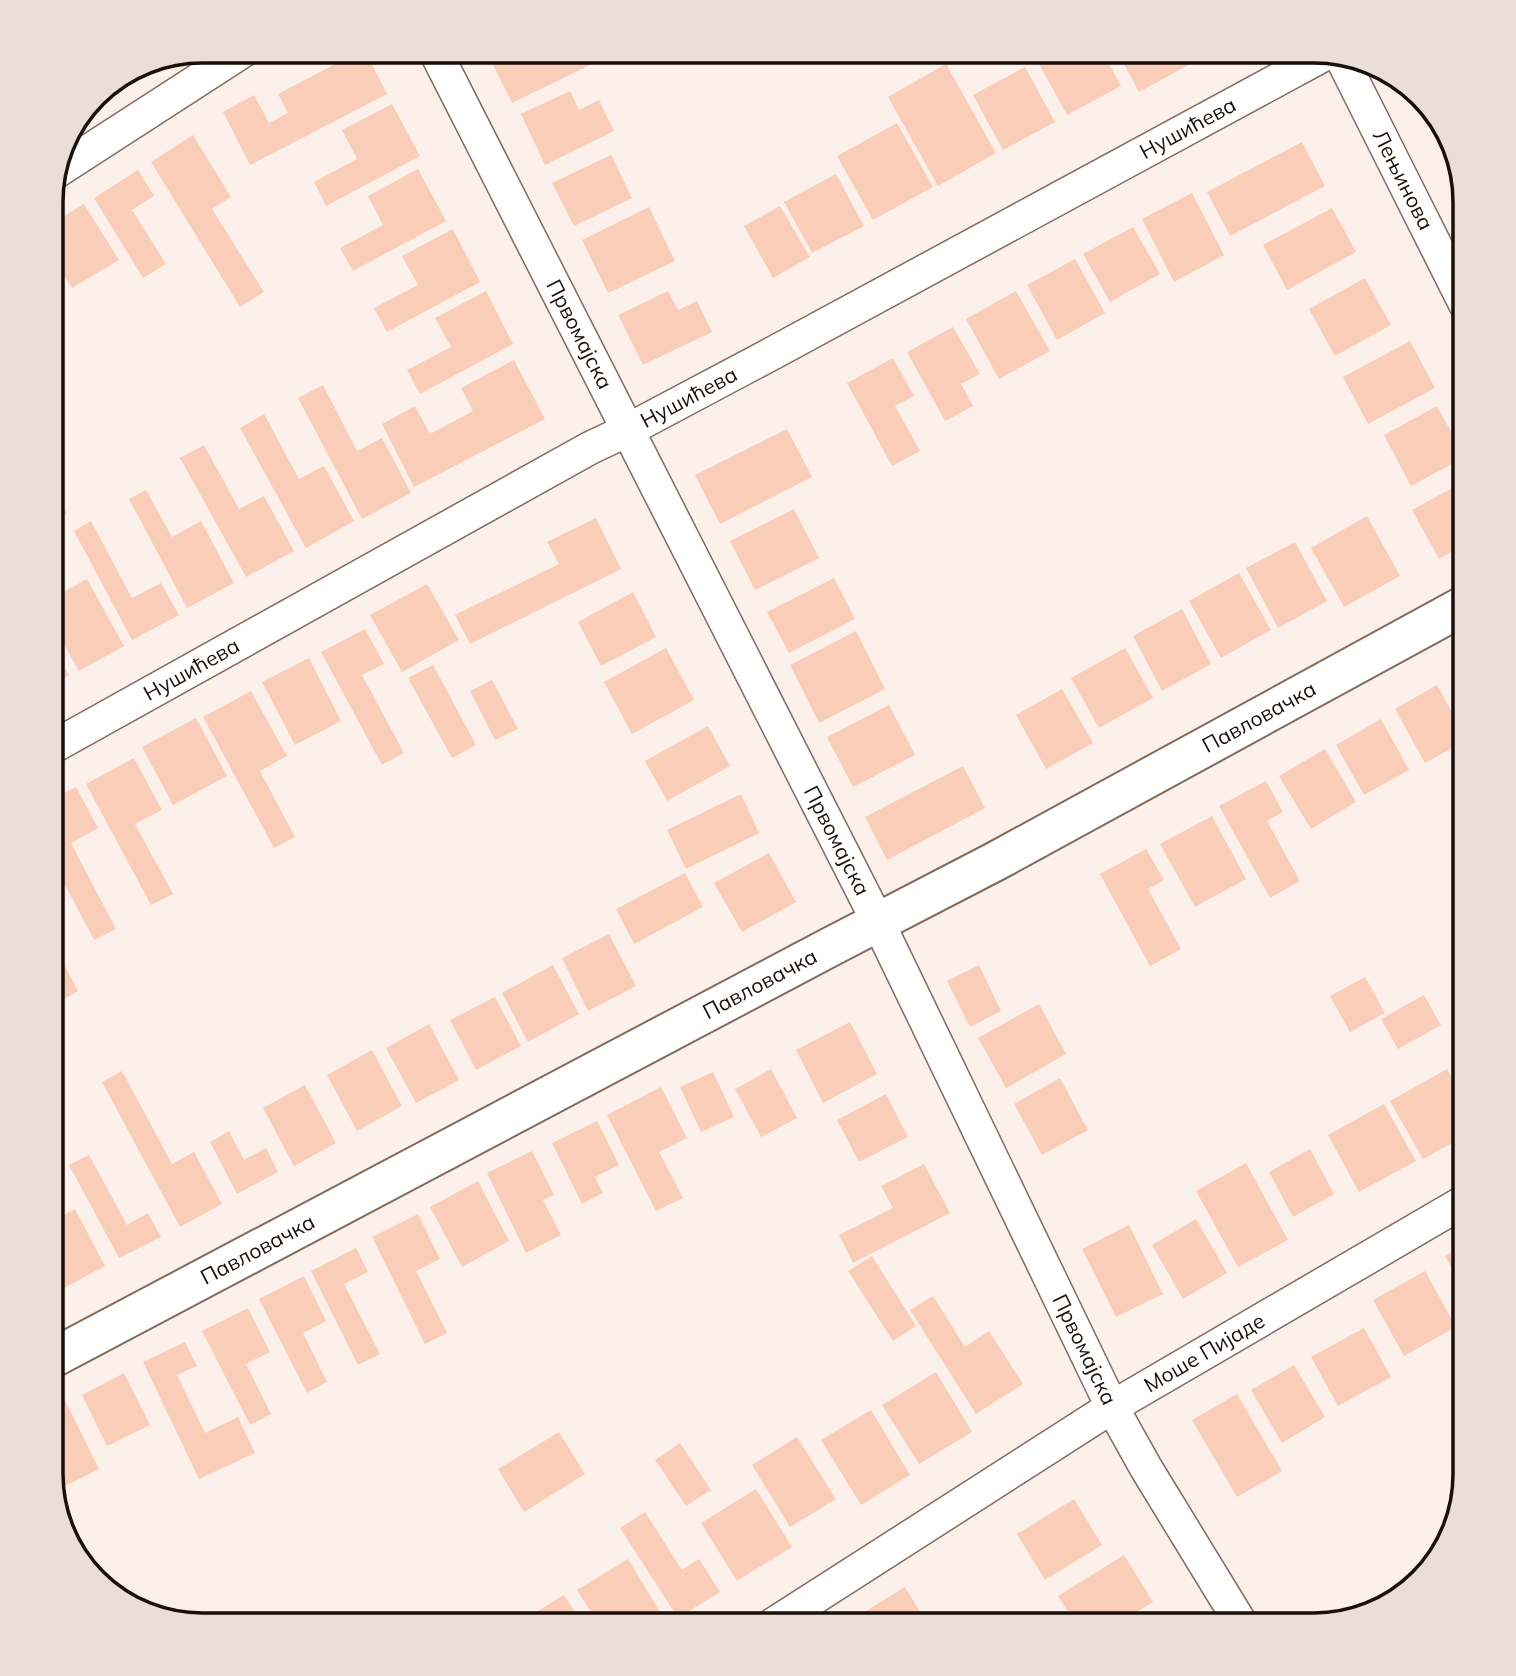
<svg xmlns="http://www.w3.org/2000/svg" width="1516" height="1676" font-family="Mulish,sans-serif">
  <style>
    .building { fill: #f9cdb7 }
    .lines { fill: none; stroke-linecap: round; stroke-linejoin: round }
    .street-casing { stroke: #826a5e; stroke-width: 35 }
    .secondary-casing { stroke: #826a5e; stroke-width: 42 }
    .street { stroke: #fff; stroke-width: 32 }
    .secondary { stroke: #fff; stroke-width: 38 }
    .labels { text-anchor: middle; stroke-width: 5; stroke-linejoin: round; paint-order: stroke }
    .street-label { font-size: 21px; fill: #19100c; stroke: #fcf0eb }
    .rim { fill: none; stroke: #19100c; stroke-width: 3.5 }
  </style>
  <rect width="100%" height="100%" fill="#fcf0eb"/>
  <!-- building -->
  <g class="building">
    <polygon points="360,51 365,51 387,94 250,165 223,112 254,95 269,123 288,113 278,94"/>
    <polygon points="548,51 589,51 594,63 512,103 492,63 514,52 520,64"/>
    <polygon points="1032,51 1102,51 1121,86 1067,115"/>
    <polygon points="1117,51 1214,51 1139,92"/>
    <polygon points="946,64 996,153 938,186 888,97"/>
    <polygon points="1025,67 1055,122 1003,150 973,95"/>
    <polygon points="570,91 579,110 599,100 614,131 545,165 521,114"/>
    <polygon points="1415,94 1434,110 1440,127 1433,130"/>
    <polygon points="392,104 420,156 326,206 314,182 357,159 342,130"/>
    <polygon points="897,123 933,187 873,220 837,156"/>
    <polygon points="193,135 231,197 212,209 264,292 240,307 151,162"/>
    <polygon points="1302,142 1325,186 1230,236 1207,192"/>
    <polygon points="611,155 632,198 574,226 552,183"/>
    <polygon points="418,169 446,221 353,271 340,248 383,225 368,196"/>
    <polygon points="138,170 154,196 132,210 166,264 143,278 94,198"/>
    <polygon points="836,174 864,226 812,253 784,202"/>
    <polygon points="1192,193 1224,255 1174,282 1142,219"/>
    <polygon points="84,204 119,260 72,288 51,254 51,224"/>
    <polygon points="780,206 810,257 773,278 744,226"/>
    <polygon points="649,207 675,261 608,293 582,240"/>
    <polygon points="1332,208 1356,252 1287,290 1263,245"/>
    <polygon points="1133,227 1160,274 1110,302 1083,254"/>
    <polygon points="453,229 480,282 387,332 374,308 418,285 402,256"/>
    <polygon points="1075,259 1105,313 1057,340 1027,285"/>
    <polygon points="1365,278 1391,325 1335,356 1309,309"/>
    <polygon points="51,279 58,290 51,294"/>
    <polygon points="486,291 513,344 420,394 407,370 451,347 435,318"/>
    <polygon points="668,291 678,310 697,301 712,332 643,365 618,315"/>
    <polygon points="1016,291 1050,351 999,379 966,319"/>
    <polygon points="953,327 980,374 961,384 973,406 945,421 907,352"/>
    <polygon points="1410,341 1435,388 1368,424 1343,377"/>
    <polygon points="893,358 914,396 895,406 920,451 892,466 847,383"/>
    <polygon points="514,360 545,419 414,487 382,424 415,406 430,434 473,411 461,388"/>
    <polygon points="323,385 357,451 382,438 411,493 362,519 298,398"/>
    <polygon points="1437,406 1465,457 1411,486 1384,435"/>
    <polygon points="264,414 299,479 324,466 354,521 306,548 240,428"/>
    <polygon points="787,429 812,477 720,524 695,475"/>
    <polygon points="204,445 239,509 264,496 294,551 246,577 180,458"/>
    <polygon points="1465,481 1465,544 1439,559 1412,510"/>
    <polygon points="51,485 67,514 51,522"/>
    <polygon points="146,490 172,537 201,521 234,583 187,608 129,499"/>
    <polygon points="794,509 819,558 755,590 730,541"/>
    <polygon points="1367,516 1400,576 1344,607 1311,548"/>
    <polygon points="596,518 621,569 470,644 455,615 559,564 547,542"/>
    <polygon points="91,521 132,598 161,583 179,615 132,640 74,531"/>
    <polygon points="1295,542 1327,601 1278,628 1246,568"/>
    <polygon points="1239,573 1271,630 1221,658 1189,601"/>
    <polygon points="834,578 855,619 789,653 767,612"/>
    <polygon points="87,579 124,646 79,671 51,621 51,599"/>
    <polygon points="427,584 459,640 402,672 370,615"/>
    <polygon points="633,592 656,637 601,666 578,622"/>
    <polygon points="1182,609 1211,664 1162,691 1133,636"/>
    <polygon points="365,629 384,664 362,675 404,753 382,765 321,652"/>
    <polygon points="856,631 885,689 819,723 790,665"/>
    <polygon points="51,644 69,675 51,685"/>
    <polygon points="666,648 694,700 632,734 604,682"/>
    <polygon points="1125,648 1153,698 1099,728 1071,678"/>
    <polygon points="309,658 341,721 295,745 262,682"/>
    <polygon points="433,665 476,745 452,758 408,678"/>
    <polygon points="492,680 518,729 495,740 470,691"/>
    <polygon points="1437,685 1465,736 1465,741 1425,763 1395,709"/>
    <polygon points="1062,689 1093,743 1046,769 1016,715"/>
    <polygon points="251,691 287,756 260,771 295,837 274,848 203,717"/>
    <polygon points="889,705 915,755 853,787 827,737"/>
    <polygon points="196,718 227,776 173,805 142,747"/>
    <polygon points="1381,719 1409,770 1364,795 1336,745"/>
    <polygon points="708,726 730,766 667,801 645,761"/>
    <polygon points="1325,749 1356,802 1311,829 1279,776"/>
    <polygon points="134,758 162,810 135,824 173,894 151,905 86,784"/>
    <polygon points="963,766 985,808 887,860 865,817"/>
    <polygon points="1266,781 1283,812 1267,821 1300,881 1270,898 1219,806"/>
    <polygon points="76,787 98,828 71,843 116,929 94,940 51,858 51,800"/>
    <polygon points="741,794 759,833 686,869 667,830"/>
    <polygon points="1212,816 1246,879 1195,907 1160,844"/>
    <polygon points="1146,849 1164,880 1148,889 1181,949 1150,966 1100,874"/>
    <polygon points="769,853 796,902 742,932 714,883"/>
    <polygon points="685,873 703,907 634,944 616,909"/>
    <polygon points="609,934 636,986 588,1011 562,958"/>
    <polygon points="51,940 78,991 57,1003 51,992"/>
    <polygon points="553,965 579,1014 528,1042 502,993"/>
    <polygon points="979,965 1001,1011 970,1027 947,981"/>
    <polygon points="1365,977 1385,1013 1350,1032 1330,996"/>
    <polygon points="1424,995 1441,1025 1398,1049 1381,1019"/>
    <polygon points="495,997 521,1046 476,1070 450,1020"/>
    <polygon points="1039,1004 1066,1054 1006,1088 978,1038"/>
    <polygon points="850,1022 877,1074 823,1103 796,1050"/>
    <polygon points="429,1024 459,1080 416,1103 386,1048"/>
    <polygon points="372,1050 402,1106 357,1131 327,1075"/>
    <polygon points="771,1069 797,1118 761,1137 735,1089"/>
    <polygon points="1447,1069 1465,1102 1465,1136 1423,1159 1390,1101"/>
    <polygon points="122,1071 172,1164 194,1152 222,1204 180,1227 102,1082"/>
    <polygon points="713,1072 734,1117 701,1132 680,1087"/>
    <polygon points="1060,1078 1088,1130 1042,1155 1014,1104"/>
    <polygon points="305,1085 336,1143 294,1166 263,1108"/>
    <polygon points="661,1087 687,1138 659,1152 683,1198 656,1211 607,1115"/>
    <polygon points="886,1094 908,1137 859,1162 837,1120"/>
    <polygon points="1384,1104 1416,1161 1359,1192 1328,1135"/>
    <polygon points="597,1121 619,1165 595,1177 603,1193 582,1204 552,1143"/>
    <polygon points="229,1131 244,1160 266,1148 278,1172 237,1194 210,1142"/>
    <polygon points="1310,1149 1334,1194 1293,1217 1269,1172"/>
    <polygon points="532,1151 554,1195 543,1200 561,1235 526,1253 487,1173"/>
    <polygon points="89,1155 127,1225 148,1213 161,1237 119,1258 69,1165"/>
    <polygon points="1246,1163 1288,1240 1238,1267 1196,1191"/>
    <polygon points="924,1164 950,1213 853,1263 839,1235 893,1208 881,1186"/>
    <polygon points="478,1181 509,1241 462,1267 430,1207"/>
    <polygon points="75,1209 105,1266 64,1288 51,1263 51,1215 54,1220"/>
    <polygon points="418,1214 440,1259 416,1271 447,1333 425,1344 372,1237"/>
    <polygon points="1196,1219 1227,1273 1183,1299 1152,1245"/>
    <polygon points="1129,1225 1163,1294 1116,1317 1082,1249"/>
    <polygon points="1465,1245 1465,1293 1445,1256"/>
    <polygon points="356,1248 368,1272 344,1284 380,1354 358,1365 311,1271"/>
    <polygon points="872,1256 916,1326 893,1341 848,1271"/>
    <polygon points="1425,1271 1456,1327 1404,1356 1373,1300"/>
    <polygon points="304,1276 326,1321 303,1333 327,1382 307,1393 259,1299"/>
    <polygon points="933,1296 965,1347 989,1331 1023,1384 976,1414 910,1310"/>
    <polygon points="248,1308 270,1352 246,1364 271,1414 250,1425 202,1331"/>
    <polygon points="1364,1328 1391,1377 1338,1406 1311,1357"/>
    <polygon points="185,1342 197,1366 177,1375 205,1433 238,1417 255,1453 199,1479 143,1362"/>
    <polygon points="1294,1365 1325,1417 1282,1443 1251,1390"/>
    <polygon points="936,1372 972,1432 919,1464 882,1405"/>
    <polygon points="124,1373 150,1425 107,1446 82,1395"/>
    <polygon points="1237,1394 1282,1471 1237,1497 1192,1420"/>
    <polygon points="65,1400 99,1469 57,1490 51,1474 51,1407"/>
    <polygon points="871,1410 910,1475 861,1505 821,1440"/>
    <polygon points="559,1432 585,1474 524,1512 498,1469"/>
    <polygon points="797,1437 836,1499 790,1527 752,1465"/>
    <polygon points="680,1443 711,1490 686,1506 655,1460"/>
    <polygon points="756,1489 792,1547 737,1581 701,1523"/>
    <polygon points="1074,1499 1102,1545 1045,1580 1017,1534"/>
    <polygon points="645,1512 682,1570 699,1559 720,1592 678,1618 620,1528"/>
    <polygon points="1124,1555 1153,1602 1115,1625 1076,1625 1058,1596"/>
    <polygon points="628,1559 668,1625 599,1625 577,1590"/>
    <polygon points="905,1587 928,1625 857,1625 853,1619"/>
    <polygon points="564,1595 583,1625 519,1625 518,1623"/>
    <polygon points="1161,1616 1167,1625 1147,1625"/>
  </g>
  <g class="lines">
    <defs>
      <g id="street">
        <path id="s1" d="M435,51L878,922L1112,1407L1146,1468L1242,1625"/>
        <path id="s2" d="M1340,55L1465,304"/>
        <polyline points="56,172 243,51"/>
        <path id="s3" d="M51,748L590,448L628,430L773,353L1329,52"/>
        <path id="s4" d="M772,1625L1112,1407L1465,1201"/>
      </g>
      <g id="secondary">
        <path id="s5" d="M51,1359L832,946L996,861L1465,605"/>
      </g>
    </defs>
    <!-- street casing -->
    <use href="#street" class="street-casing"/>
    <!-- secondary casing -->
    <use href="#secondary" class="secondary-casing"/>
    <!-- street -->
    <use href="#street" class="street"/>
    <!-- secondary -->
    <use href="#secondary" class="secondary"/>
  </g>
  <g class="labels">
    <!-- street labels -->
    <g class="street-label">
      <text dy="7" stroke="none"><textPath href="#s3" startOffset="1295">Нушићева</textPath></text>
      <text dy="7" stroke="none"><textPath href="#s2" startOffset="140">Лењинова</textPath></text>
      <text dy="7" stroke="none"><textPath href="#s1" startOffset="318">Првомајска</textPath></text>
      <text dy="7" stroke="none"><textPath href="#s3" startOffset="728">Нушићева</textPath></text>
      <text dy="7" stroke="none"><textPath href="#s3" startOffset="161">Нушићева</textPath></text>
      <text dy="7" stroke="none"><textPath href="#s5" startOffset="1368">Павловачка</textPath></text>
      <text dy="7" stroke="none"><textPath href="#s1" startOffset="886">Првомајска</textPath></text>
      <text dy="7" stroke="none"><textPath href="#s5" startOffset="802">Павловачка</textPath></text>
      <text dy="7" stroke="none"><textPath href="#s5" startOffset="234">Павловачка</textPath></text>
      <text dy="7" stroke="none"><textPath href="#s1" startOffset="1452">Првомајска</textPath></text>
      <text dy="7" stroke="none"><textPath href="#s4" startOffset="511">Моше Пијаде</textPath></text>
    </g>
  </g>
  <!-- crop -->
  <path d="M0 0H1516V1676H0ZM202 63H1314A139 139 0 0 1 1453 202V1474A139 139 0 0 1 1314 1613H202A139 139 0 0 1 63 1474V202A139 139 0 0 1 202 63Z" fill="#eaded9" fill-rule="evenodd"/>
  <path class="rim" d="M202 63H1314A139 139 0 0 1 1453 202V1474A139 139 0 0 1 1314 1613H202A139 139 0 0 1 63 1474V202A139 139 0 0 1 202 63Z"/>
</svg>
